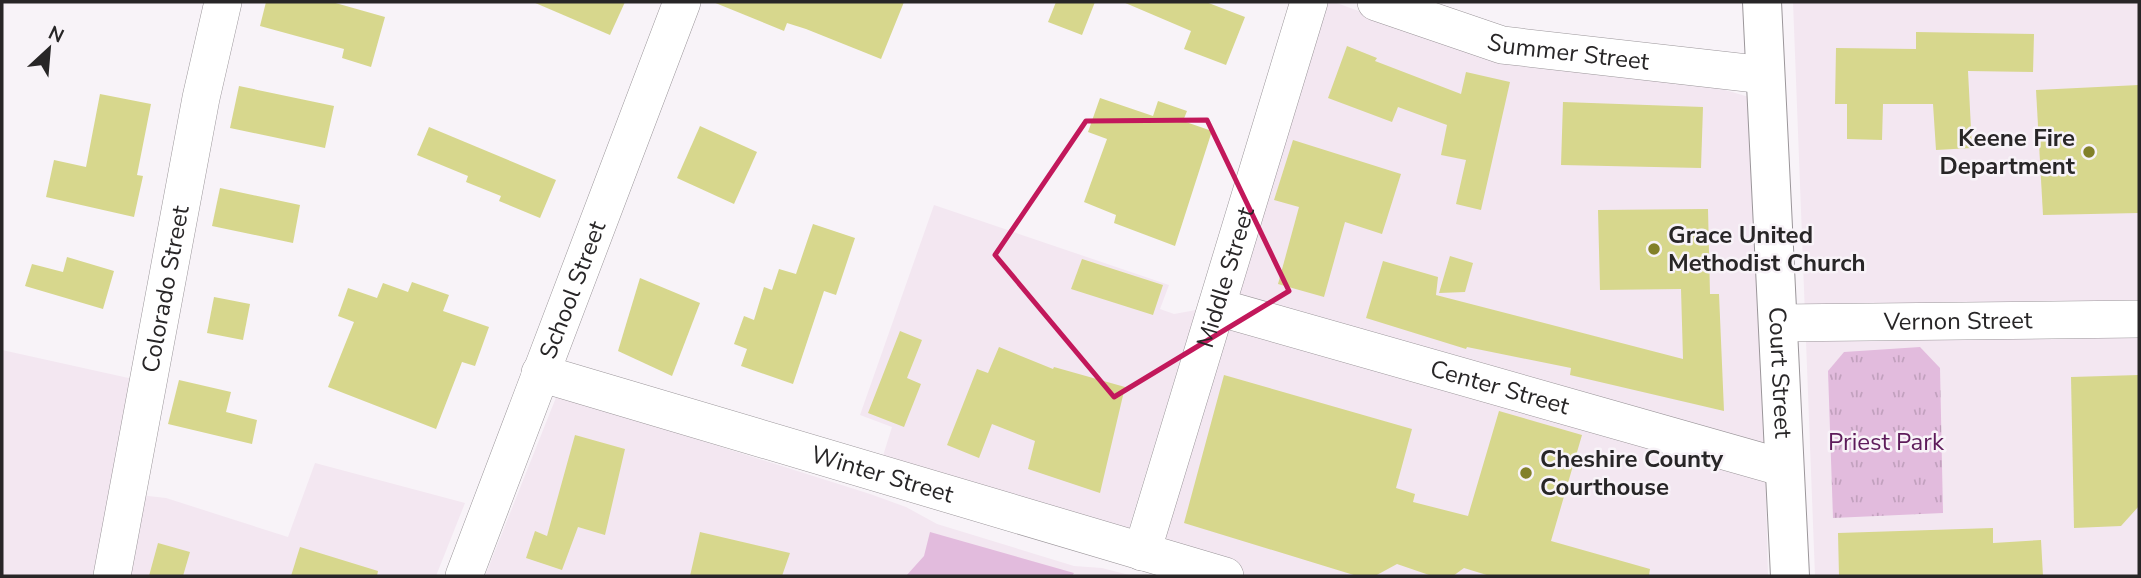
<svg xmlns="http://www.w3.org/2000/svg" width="2141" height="578" font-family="'Nunito Sans',sans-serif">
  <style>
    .built { fill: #f3e7f1 }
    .grass { fill: #e2bbdd }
    .park { fill: url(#park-tufts) }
    .building { fill: #d7d78d }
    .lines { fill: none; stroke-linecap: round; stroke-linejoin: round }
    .minor-casing { stroke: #9b969a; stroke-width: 38 }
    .major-casing { stroke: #9b969a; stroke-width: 40 }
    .minor { stroke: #fff; stroke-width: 37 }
    .major { stroke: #fff; stroke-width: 38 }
    .marked { fill: none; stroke: #c2185b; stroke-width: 5; stroke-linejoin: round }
    .poi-dot { fill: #828029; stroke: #f8f3f8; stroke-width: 2.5 }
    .labels { text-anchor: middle; stroke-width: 5; stroke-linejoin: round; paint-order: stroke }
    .street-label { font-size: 24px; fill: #282627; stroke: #f8f3f8 }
    .poi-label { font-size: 24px; font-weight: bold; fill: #282627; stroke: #f8f3f8; text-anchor: start }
    .park-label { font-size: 24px; fill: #5d1b5a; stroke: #f8f3f8 }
  </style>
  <defs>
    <pattern id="park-tufts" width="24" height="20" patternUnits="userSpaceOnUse" patternTransform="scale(1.75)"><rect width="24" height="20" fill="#e2bbdd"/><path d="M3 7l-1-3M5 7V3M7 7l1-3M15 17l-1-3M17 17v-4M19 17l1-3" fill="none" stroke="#c2a1be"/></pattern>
  </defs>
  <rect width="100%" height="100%" fill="#f8f3f8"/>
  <!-- built -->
  <g class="built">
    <polygon points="1326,2 1334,2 1474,53 1698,82 1749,97 1762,340 1768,576 1157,576 1167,531"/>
    <polygon points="1793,2 2139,2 2139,576 1815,576"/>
    <polygon points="934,205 1169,285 1160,309 1174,314 1196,310 1129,528 1107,525 882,459 892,427 860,415"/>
    <polygon points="2,350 133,379 113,492 166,498 288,537 315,463 465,503 436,576 2,576"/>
    <polygon points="557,395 870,494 906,507 937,524 1074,566 1102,568 1133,576 485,576"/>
  </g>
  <!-- grass -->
  <polygon class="grass" points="930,532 1074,573 1072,576 906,576 924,556"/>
  <!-- park -->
  <polygon class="park" points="1920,347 1940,368 1943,513 1833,518 1828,371 1844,352"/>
  <!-- building -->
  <g class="building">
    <polygon points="266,2 332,2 385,17 371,67 342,58 344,49 260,26"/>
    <polygon points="533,2 625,2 610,35"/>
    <polygon points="713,2 904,2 881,59 806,29 787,23 784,31"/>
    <polygon points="1056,2 1095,2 1082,35 1048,22"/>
    <polygon points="1123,2 1206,2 1245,17 1226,65 1184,49 1191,31"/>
    <polygon points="1916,32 2034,34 2033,72 1968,71 1972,148 1936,150 1933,104 1883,104 1882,140 1847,139 1847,104 1835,104 1836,48 1916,49"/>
    <polygon points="1347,46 1377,58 1375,61 1461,94 1466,72 1510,82 1481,210 1456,204 1466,160 1441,155 1447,125 1398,107 1392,122 1328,98"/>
    <polygon points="2139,85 2139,213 2043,215 2036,90"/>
    <polygon points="239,86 334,106 325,148 230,128"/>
    <polygon points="100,94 151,104 137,175 143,176 134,217 46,197 54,160 86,167"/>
    <polygon points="1100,98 1153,116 1158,101 1187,111 1183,121 1212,131 1175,246 1114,223 1116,215 1084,202 1107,139 1088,132"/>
    <polygon points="1563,102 1703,107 1701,168 1561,165"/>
    <polygon points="700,126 757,152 734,204 677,178"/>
    <polygon points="429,127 556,180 540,218 499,201 501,196 466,182 468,176 417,155"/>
    <polygon points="1293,140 1401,174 1382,234 1345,222 1324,297 1278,284 1299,207 1274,200"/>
    <polygon points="220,188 300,205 293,243 212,226"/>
    <polygon points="1708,209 1710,294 1719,294 1724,411 1570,375 1571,368 1467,347 1466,349 1366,318 1383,261 1438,277 1436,295 1683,359 1681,289 1600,290 1598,210"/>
    <polygon points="813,224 855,238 836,295 824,291 793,384 741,366 747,349 734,344 744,316 754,320 764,287 772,290 779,269 796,274"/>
    <polygon points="1450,256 1473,263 1465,292 1439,293"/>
    <polygon points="67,257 114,271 103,309 25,286 32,264 63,272"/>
    <polygon points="1082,259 1163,285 1153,315 1071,289"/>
    <polygon points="640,278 700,303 672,376 618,351"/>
    <polygon points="412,282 449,295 443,311 489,327 475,366 462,362 436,429 328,387 354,322 338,316 348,288 377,298 383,283 408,292"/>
    <polygon points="214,297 250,304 243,340 207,333"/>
    <polygon points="900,331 922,340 907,378 921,384 904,427 868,413"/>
    <polygon points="999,347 1053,369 1054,367 1125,387 1100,493 1028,469 1035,441 992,424 979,458 947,445 977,369 988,373"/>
    <polygon points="1224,375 1412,429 1396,488 1415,494 1413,502 1468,516 1499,411 1582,435 1551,541 1650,569 1649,576 1490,576 1464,568 1453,576 1432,576 1397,564 1375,576 1357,576 1184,523"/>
    <polygon points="2139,375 2139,506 2121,526 2074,528 2071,377"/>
    <polygon points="179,380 231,392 226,412 257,420 252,444 168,424"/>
    <polygon points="575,435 625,449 605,535 578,527 562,570 526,558 535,531 547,536"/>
    <polygon points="1993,528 1993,543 2041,540 2043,576 1839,576 1838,533"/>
    <polygon points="700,532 790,553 782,576 690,576"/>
    <polygon points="158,543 190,552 183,576 149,576"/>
    <polygon points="300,547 378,571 377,576 291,576"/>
  </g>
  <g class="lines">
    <defs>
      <g id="minor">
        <path id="s1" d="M1376,2L1502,45L1765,75"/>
        <path id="s2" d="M1217,307L1784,468"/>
        <path id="s3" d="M1778,323L2139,319"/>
        <path id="s4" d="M540,373L1225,576"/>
        <path id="s5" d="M1142,552L1309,2"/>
        <path id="s6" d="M112,576L201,98L223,2"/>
        <path id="s7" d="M464,576L682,2"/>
      </g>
      <g id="major">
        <path id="s8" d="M1762,2L1790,576"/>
      </g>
    </defs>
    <!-- minor casing -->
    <use href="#minor" class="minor-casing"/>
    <!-- major casing -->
    <use href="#major" class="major-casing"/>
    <!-- minor -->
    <use href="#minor" class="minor"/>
    <!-- major -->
    <use href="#major" class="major"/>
  </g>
  <!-- marked area -->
  <path class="marked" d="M1207,120L1289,291L1114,397L995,255L1086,121Z"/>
  <!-- markers -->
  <g class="poi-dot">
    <circle cx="2089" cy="152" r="7"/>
    <circle cx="1654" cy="249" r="7"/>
    <circle cx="1526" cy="473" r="7"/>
  </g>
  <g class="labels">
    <!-- street labels -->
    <g class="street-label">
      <text dy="8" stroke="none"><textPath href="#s1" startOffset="200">Summer Street</textPath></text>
      <text dy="8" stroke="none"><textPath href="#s5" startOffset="287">Middle Street</textPath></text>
      <text dy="8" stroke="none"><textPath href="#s7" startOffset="306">School Street</textPath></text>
      <text dy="8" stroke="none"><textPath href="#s6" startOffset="292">Colorado Street</textPath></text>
      <text dy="8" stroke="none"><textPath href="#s3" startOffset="180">Vernon Street</textPath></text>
      <text dy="8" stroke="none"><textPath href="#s8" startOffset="371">Court Street</textPath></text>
      <text dy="8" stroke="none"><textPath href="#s2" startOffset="294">Center Street</textPath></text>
      <text dy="8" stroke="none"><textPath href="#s4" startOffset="357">Winter Street</textPath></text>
    </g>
    <!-- poi labels -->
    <g class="poi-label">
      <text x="2075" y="146" text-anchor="end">Keene Fire<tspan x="2075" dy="28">Department</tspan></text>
      <text x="1668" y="243">Grace United<tspan x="1668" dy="28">Methodist Church</tspan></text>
      <text x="1540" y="467">Cheshire County<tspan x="1540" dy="28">Courthouse</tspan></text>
    </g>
    <!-- park labels -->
    <g class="park-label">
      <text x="1886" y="450">Priest Park</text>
    </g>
  </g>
  <!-- border -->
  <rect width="2141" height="578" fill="none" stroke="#282627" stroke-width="7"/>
  <!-- north arrow -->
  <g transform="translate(49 49) rotate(26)" stroke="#f8f3f8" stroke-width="5" paint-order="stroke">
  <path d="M0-5L12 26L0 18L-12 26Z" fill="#282627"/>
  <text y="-10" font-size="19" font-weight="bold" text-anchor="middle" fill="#282627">N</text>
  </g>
</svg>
